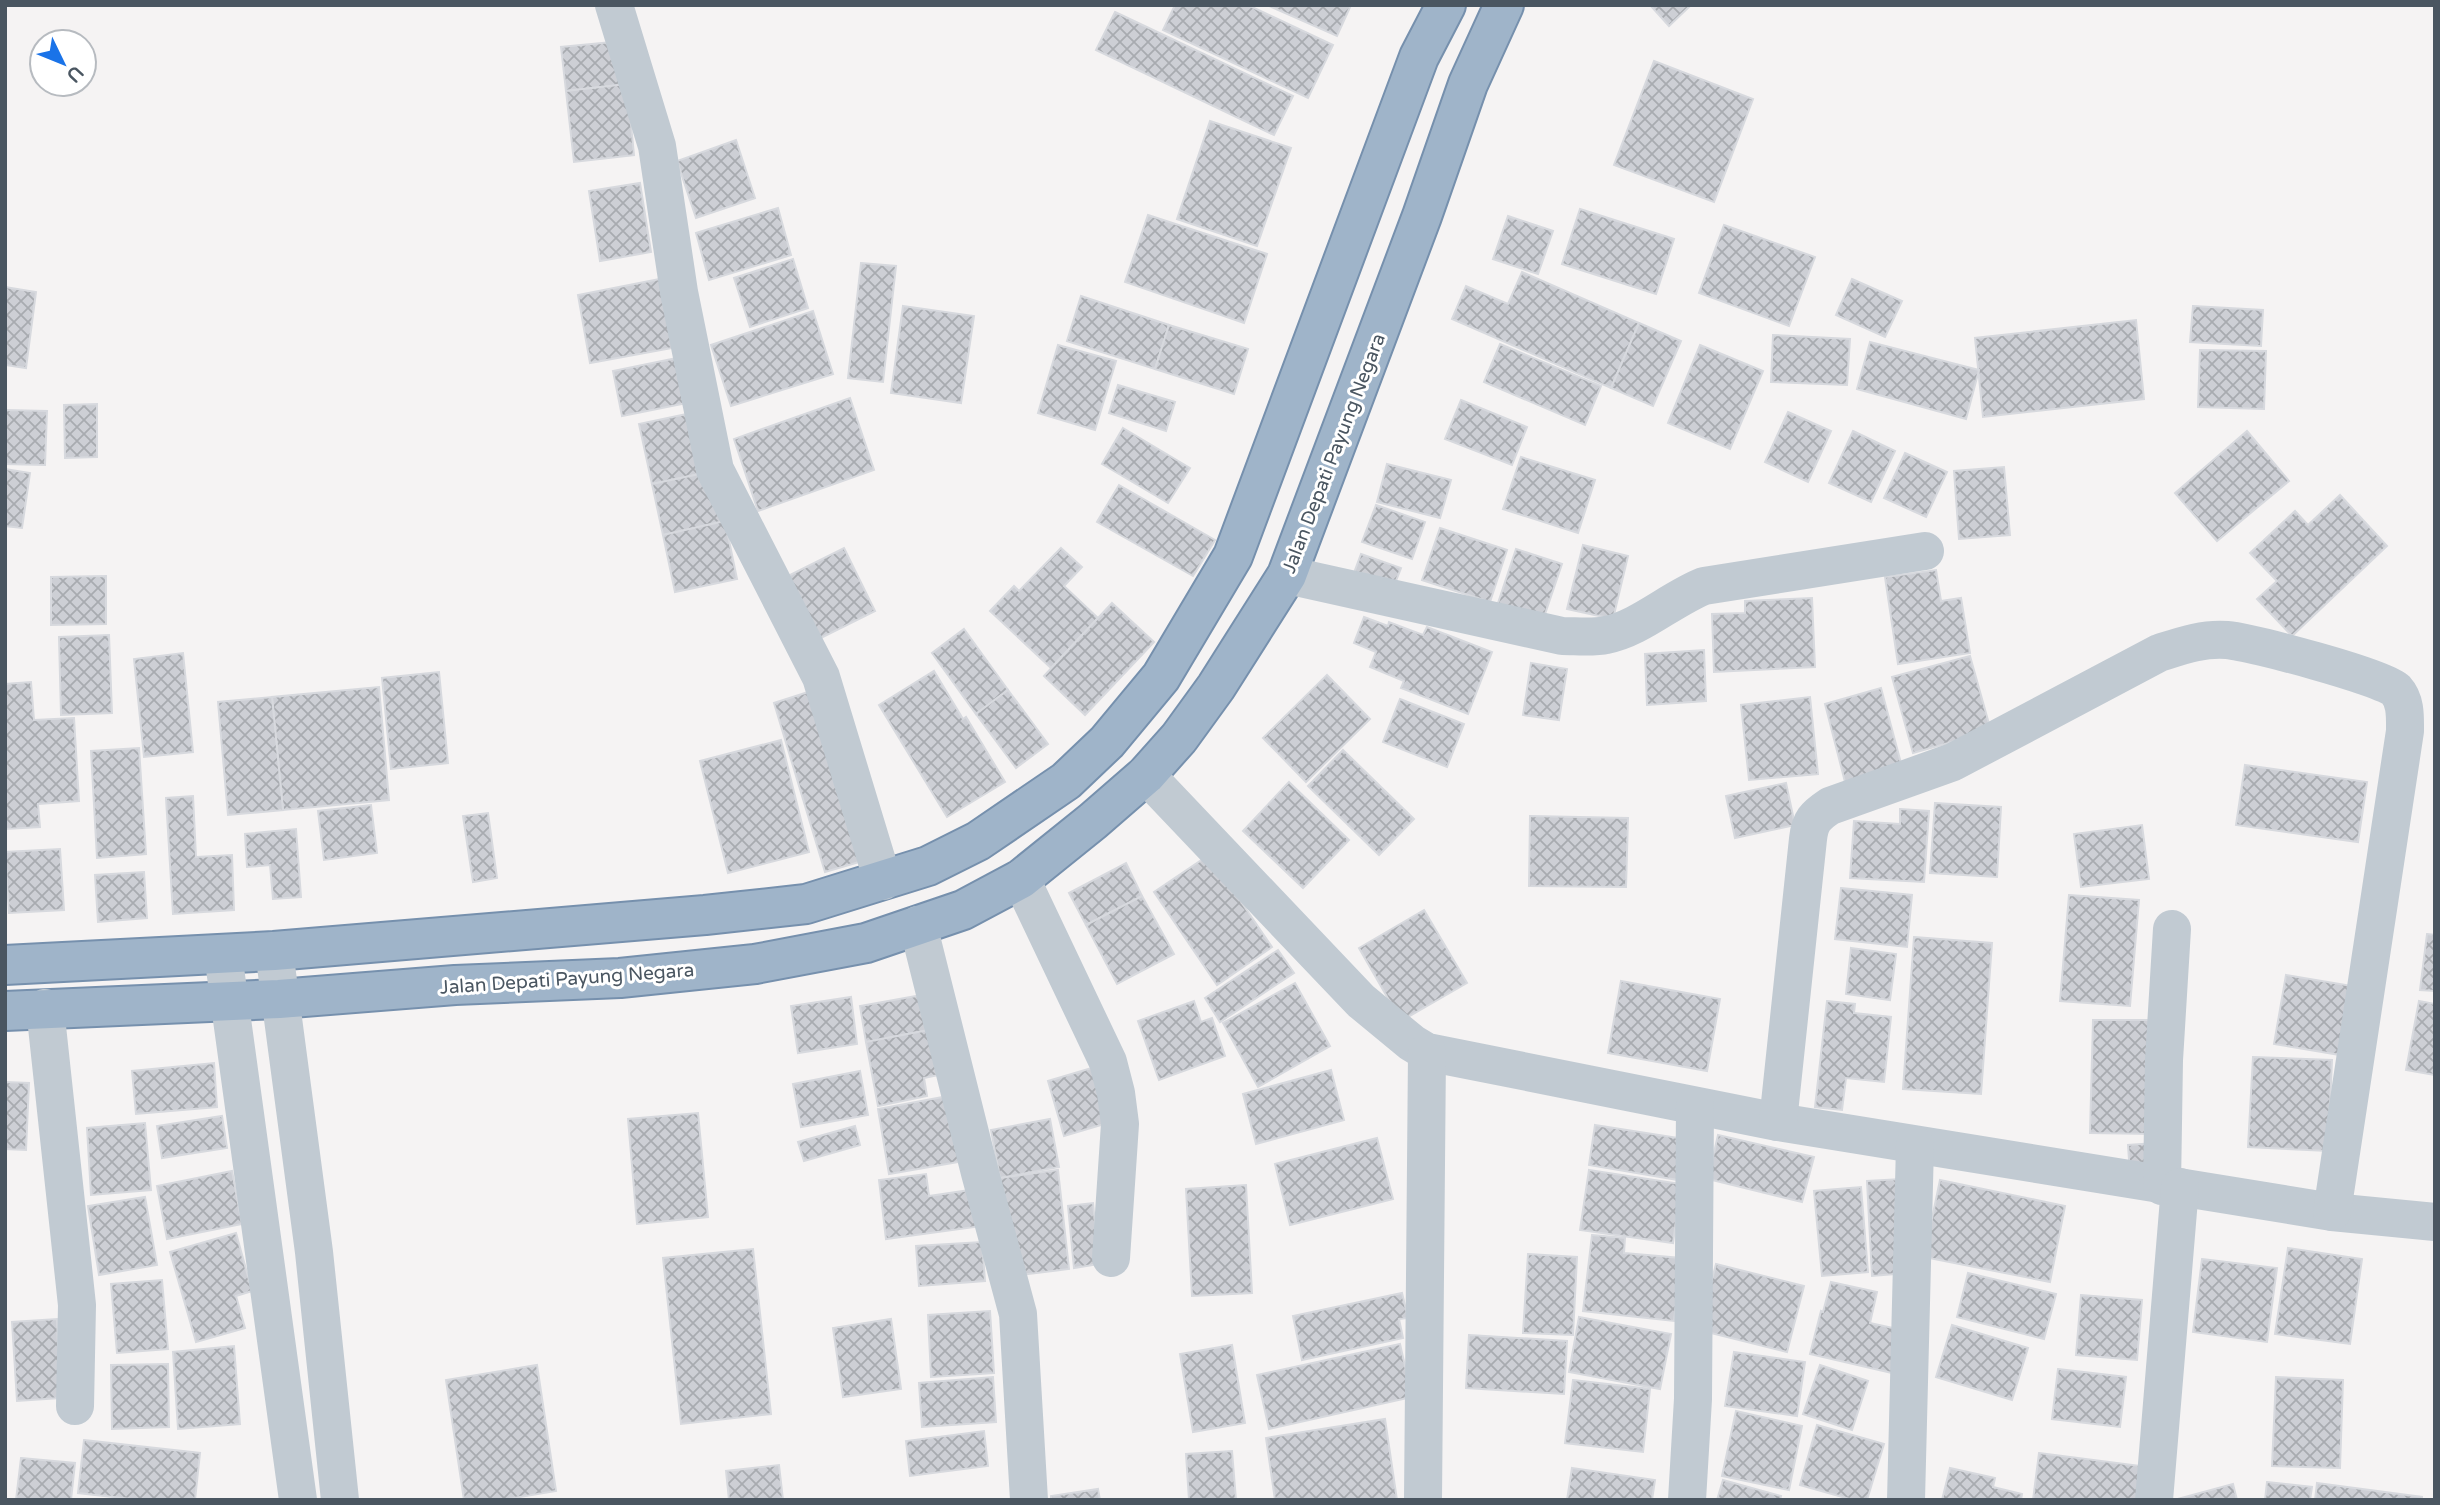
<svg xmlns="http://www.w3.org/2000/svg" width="2440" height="1505" font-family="'Varela Round',sans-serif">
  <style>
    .building { fill: url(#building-cross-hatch); stroke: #d7d9de; stroke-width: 2 }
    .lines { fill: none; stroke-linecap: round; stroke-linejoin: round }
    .trunk-casing { stroke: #7690ad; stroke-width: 42 }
    .minor { stroke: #c1cad2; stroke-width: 38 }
    .trunk { stroke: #9fb4c9; stroke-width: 38 }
    .labels { text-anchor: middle; stroke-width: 6; stroke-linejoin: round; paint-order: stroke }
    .street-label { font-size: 19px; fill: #4a5661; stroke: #fff }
  </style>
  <defs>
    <pattern id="building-cross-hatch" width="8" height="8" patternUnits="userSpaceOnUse" patternTransform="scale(1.75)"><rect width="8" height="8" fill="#cdcfd5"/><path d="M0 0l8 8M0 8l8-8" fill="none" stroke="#a8abb0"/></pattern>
  </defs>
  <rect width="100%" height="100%" fill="#f5f3f3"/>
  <!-- building -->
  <g class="building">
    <polygon points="1175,5 1248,5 1333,45 1308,98 1163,30"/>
    <polygon points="1267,5 1351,5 1337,36"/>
    <polygon points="1650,5 1691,5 1669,26"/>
    <polygon points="1115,12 1293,96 1274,135 1096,50"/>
    <polygon points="622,41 627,84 566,91 561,47"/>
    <polygon points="1654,61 1753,99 1714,202 1614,165"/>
    <polygon points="627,84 634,155 574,162 566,91"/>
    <polygon points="1210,121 1291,148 1257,246 1177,219"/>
    <polygon points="736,140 755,198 696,218 677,161"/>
    <polygon points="640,183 651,252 600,261 589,191"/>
    <polygon points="778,208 791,255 709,280 696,233"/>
    <polygon points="1580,209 1674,239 1656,294 1562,264"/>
    <polygon points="1148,215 1267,254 1244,323 1125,282"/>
    <polygon points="1508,216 1553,231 1538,274 1493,259"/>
    <polygon points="1724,225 1815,257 1789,326 1699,293"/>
    <polygon points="793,259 808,308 750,327 734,278"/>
    <polygon points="861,263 896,266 883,382 848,378"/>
    <polygon points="1522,272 1639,323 1611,388 1452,319 1466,286 1508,304"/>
    <polygon points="670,277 683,346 590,363 578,295"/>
    <polygon points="1852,279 1902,301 1885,337 1836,315"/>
    <polygon points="5,287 36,292 26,368 5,365"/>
    <polygon points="1081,296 1169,325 1155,369 1067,341"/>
    <polygon points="903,306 974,316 961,403 891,393"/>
    <polygon points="2193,306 2263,310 2261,346 2190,342"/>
    <polygon points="813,311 833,374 731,406 711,345"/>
    <polygon points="2136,320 2144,399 1983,417 1975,338"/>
    <polygon points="1639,323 1681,341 1653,406 1611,388"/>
    <polygon points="1169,325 1248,349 1234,394 1155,369"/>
    <polygon points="1773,335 1850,339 1847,385 1771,382"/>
    <polygon points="1870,342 1979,370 1966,419 1857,389"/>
    <polygon points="1500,344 1601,386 1585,425 1484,382"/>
    <polygon points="1058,345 1116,361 1095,430 1038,413"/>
    <polygon points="1700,345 1763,371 1730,449 1668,423"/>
    <polygon points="2200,350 2266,351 2264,409 2198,407"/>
    <polygon points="677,358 687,403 622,416 613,371"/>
    <polygon points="1118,385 1175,402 1166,431 1109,413"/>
    <polygon points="850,398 874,470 758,511 734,439"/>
    <polygon points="1461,400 1527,427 1512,465 1445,439"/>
    <polygon points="97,404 97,457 65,458 64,405"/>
    <polygon points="5,410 47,411 45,465 5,464"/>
    <polygon points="701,411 714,471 652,484 639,424"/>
    <polygon points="1788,412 1831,431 1808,482 1765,462"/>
    <polygon points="1123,428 1190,468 1168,503 1102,464"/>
    <polygon points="1853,431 1895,451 1871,502 1829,483"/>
    <polygon points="2247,431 2289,481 2217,541 2175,493"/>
    <polygon points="1905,453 1947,472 1926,517 1884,498"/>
    <polygon points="1521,457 1595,480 1578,533 1503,509"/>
    <polygon points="1387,464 1451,480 1440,518 1377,502"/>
    <polygon points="2004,467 2010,535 1959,539 1954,471"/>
    <polygon points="5,469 30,473 22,528 5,526"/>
    <polygon points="714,471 725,521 663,535 652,484"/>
    <polygon points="1119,485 1215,540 1193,576 1097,522"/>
    <polygon points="2340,495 2387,546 2292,636 2257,599 2277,581 2250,553 2295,511 2308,525"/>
    <polygon points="1376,505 1425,522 1412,559 1362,542"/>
    <polygon points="725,521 737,579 675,592 663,535"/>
    <polygon points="1440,528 1507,550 1490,602 1422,580"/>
    <polygon points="1583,545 1628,556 1613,619 1567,609"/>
    <polygon points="844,548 875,611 817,640 786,577"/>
    <polygon points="1061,548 1082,567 1064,586 1098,618 1051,668 990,611 1014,586 1019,591"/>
    <polygon points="1516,549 1562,564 1543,620 1497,606"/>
    <polygon points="1361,554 1401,568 1390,596 1351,581"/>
    <polygon points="1936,570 1941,601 1961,598 1970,653 1898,664 1885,577"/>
    <polygon points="106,576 106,624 51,625 51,577"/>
    <polygon points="1812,598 1815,667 1714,672 1712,614 1745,613 1745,601"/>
    <polygon points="1112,603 1154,642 1085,715 1044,676"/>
    <polygon points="1364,617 1388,626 1389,622 1423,635 1427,627 1492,652 1468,714 1401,688 1404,681 1370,667 1376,652 1354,643"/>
    <polygon points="964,629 1008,690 976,714 932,653"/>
    <polygon points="109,635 112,713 61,715 59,637"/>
    <polygon points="1704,650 1706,701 1647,705 1645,654"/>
    <polygon points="183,653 193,752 144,757 134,659"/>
    <polygon points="1970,656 1991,731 1913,753 1892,677"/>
    <polygon points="1531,663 1567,669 1559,720 1523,715"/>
    <polygon points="934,671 963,719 966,717 1005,782 947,817 879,705"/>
    <polygon points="439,672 448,763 391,769 382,678"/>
    <polygon points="1327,675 1370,719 1306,782 1263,738"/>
    <polygon points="31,682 34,720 74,718 79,801 38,804 40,827 5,829 5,684"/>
    <polygon points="379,687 389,800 283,810 272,697"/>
    <polygon points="1881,688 1902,767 1845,782 1825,704"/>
    <polygon points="1008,690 1048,744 1016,768 976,714"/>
    <polygon points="808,692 859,862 825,872 774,703"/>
    <polygon points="272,697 283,810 228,815 218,702"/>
    <polygon points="1810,697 1818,774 1749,780 1741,705"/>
    <polygon points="1400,699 1464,724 1447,767 1383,742"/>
    <polygon points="781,740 809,852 728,873 700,761"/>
    <polygon points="139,748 146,854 97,858 91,751"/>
    <polygon points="1343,750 1414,819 1379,855 1308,786"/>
    <polygon points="2245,765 2367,782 2358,842 2236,825"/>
    <polygon points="1289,782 1349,840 1303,888 1243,831"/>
    <polygon points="1786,783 1795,825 1735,838 1726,796"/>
    <polygon points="193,796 196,857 232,855 234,910 173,914 166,798"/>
    <polygon points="1935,803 2001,807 1997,877 1930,873"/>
    <polygon points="371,805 377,853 324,860 318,811"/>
    <polygon points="1900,809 1929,811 1924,882 1850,878 1854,821 1900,824"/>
    <polygon points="488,813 497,878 473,882 463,816"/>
    <polygon points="1530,816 1628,818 1626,887 1529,886"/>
    <polygon points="2142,825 2149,879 2081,887 2074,834"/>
    <polygon points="296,829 301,897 273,899 270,865 247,867 245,834"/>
    <polygon points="60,849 64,910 9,913 5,852"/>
    <polygon points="1209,855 1272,947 1217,985 1154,892"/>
    <polygon points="1126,863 1142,896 1086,925 1069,893"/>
    <polygon points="144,872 147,918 98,922 95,875"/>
    <polygon points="1841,888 1912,895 1907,947 1835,939"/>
    <polygon points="2069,895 2139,900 2130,1006 2060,1001"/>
    <polygon points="1142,896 1174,954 1117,984 1086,925"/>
    <polygon points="1424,910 1467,983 1401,1021 1359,948"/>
    <polygon points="2427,934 2435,935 2435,991 2420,990"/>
    <polygon points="1914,937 1992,943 1981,1094 1903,1089"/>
    <polygon points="1851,948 1896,954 1890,1000 1846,994"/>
    <polygon points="1278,950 1294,973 1220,1022 1205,998"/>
    <polygon points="2286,975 2352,986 2340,1055 2274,1044"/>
    <polygon points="1621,981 1720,999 1707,1071 1608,1053"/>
    <polygon points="1295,983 1330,1046 1258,1087 1223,1023"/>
    <polygon points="933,993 939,1028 866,1042 860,1006"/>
    <polygon points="851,997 857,1044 798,1053 791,1006"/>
    <polygon points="1194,1001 1201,1022 1212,1018 1225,1056 1159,1080 1138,1021"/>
    <polygon points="1827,1001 1855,1004 1854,1013 1891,1017 1884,1082 1846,1078 1842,1110 1815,1107"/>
    <polygon points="2419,1001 2435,1004 2435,1075 2406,1070"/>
    <polygon points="2093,1020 2156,1020 2154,1134 2090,1133"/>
    <polygon points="939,1028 948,1073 924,1078 927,1096 878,1106 866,1042"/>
    <polygon points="2253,1057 2332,1060 2328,1151 2248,1147"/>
    <polygon points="214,1063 217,1107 136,1114 132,1071"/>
    <polygon points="1095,1067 1111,1122 1064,1136 1048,1081"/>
    <polygon points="1331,1070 1344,1120 1256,1144 1243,1094"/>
    <polygon points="860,1071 868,1115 801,1127 793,1084"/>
    <polygon points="5,1082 29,1083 26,1150 5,1149"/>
    <polygon points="959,1094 970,1160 889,1174 878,1109"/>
    <polygon points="698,1113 708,1217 637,1224 628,1119"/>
    <polygon points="222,1116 227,1148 162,1158 157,1126"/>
    <polygon points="1050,1119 1059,1167 1000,1178 991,1130"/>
    <polygon points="145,1123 151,1190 91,1195 87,1128"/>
    <polygon points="1595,1125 1685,1139 1678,1180 1589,1165"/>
    <polygon points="855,1126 860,1145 804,1161 798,1142"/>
    <polygon points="1718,1135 1814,1157 1802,1202 1708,1179"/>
    <polygon points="1377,1138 1393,1199 1290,1225 1275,1164"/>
    <polygon points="2155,1143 2157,1174 2130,1175 2128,1145"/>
    <polygon points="1058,1170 1069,1269 1012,1276 1000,1178"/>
    <polygon points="1589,1170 1681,1184 1673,1243 1580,1230"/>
    <polygon points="232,1171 242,1224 167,1239 157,1186"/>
    <polygon points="926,1174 929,1196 977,1189 982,1226 886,1239 879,1180"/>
    <polygon points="1902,1179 1907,1273 1872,1276 1867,1181"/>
    <polygon points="1940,1180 2065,1206 2050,1282 1924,1257"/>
    <polygon points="1246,1185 1252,1293 1192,1296 1186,1189"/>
    <polygon points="1861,1187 1868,1272 1822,1276 1814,1191"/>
    <polygon points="145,1197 157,1265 99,1275 88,1206"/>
    <polygon points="1093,1203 1099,1264 1074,1268 1068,1206"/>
    <polygon points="236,1233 252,1291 236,1296 245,1328 196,1342 170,1252"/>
    <polygon points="1592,1235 1625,1238 1624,1253 1681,1258 1674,1321 1583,1311"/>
    <polygon points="982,1242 985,1281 919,1286 916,1246"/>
    <polygon points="2288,1248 2362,1259 2350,1344 2275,1334"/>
    <polygon points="753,1249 771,1414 681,1424 663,1258"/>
    <polygon points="1528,1254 1577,1257 1573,1335 1523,1333"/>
    <polygon points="2202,1259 2277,1268 2267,1342 2193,1332"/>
    <polygon points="1716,1264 1804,1286 1787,1352 1699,1330"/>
    <polygon points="1968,1273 2056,1294 2044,1339 1957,1317"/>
    <polygon points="162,1280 168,1349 117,1353 111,1284"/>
    <polygon points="1831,1282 1877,1292 1870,1323 1902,1330 1892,1373 1810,1354 1821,1311 1823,1312"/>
    <polygon points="1402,1293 1408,1318 1399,1319 1403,1338 1302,1360 1293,1316"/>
    <polygon points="2081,1295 2142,1300 2137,1360 2076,1355"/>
    <polygon points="990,1311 994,1373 931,1377 928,1315"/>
    <polygon points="1579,1317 1671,1334 1660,1389 1569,1372"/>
    <polygon points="57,1319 60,1398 17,1401 12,1322"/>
    <polygon points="891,1319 901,1389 843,1397 833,1328"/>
    <polygon points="1952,1325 2028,1348 2012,1400 1936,1377"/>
    <polygon points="1469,1335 1567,1341 1564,1394 1466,1388"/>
    <polygon points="1400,1344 1412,1397 1269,1429 1257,1375"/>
    <polygon points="1232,1345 1245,1423 1193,1432 1180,1354"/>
    <polygon points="234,1346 240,1424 178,1429 173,1352"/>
    <polygon points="1734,1352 1805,1362 1797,1416 1725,1406"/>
    <polygon points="168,1364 169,1427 112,1429 111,1365"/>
    <polygon points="537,1365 556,1491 502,1500 464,1500 446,1380"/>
    <polygon points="1820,1365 1868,1381 1852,1430 1803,1414"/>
    <polygon points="2058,1369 2126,1377 2120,1427 2052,1419"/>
    <polygon points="993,1377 996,1422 922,1427 919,1383"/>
    <polygon points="2276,1377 2343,1380 2340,1468 2272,1466"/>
    <polygon points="1573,1380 1650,1389 1643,1452 1565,1443"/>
    <polygon points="1736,1411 1802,1426 1789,1490 1722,1476"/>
    <polygon points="1385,1419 1397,1500 1275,1500 1266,1438"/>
    <polygon points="1817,1425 1884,1444 1867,1500 1853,1500 1800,1485"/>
    <polygon points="984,1431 988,1466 910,1476 906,1441"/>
    <polygon points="84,1440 200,1453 195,1500 140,1500 78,1493"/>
    <polygon points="1232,1451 1236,1500 1189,1500 1186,1454"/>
    <polygon points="2039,1453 2141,1466 2136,1500 2033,1500"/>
    <polygon points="21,1458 75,1463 71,1500 16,1500"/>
    <polygon points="779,1465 783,1500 729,1500 726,1471"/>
    <polygon points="1572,1468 1655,1480 1652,1500 1567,1500"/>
    <polygon points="1950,1468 1995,1478 1993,1487 2022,1494 2021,1500 1942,1500"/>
    <polygon points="1723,1480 1781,1496 1780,1500 1717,1500"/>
    <polygon points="2267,1482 2312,1487 2310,1500 2265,1500"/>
    <polygon points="2317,1483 2422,1497 2422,1500 2315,1500"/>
    <polygon points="2233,1484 2237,1500 2174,1500"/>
    <polygon points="1098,1489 1100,1500 1051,1500 1051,1496"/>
  </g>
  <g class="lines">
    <defs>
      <g id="trunk">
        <polyline points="5,965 274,951 705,915 806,904 928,866 978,841 1066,781 1107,742 1161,677 1233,556 1419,57 1446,5"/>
        <polyline points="5,1011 279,999 455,985 620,978 755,964 866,943 963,910 1021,879 1093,821 1146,775 1179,738 1216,687 1287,575 1422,216 1468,84 1504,5"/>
      </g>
    </defs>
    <!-- trunk casing -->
    <use href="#trunk" class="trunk-casing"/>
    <!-- minor -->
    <g class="minor">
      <polyline points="614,5 657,146 679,292 715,470 821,677 883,881"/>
      <path d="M1287,575L1562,636C1576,636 1593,638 1606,635C1639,629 1671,599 1704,586L1925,551"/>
      <polyline points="1146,775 1361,1001 1412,1043 1427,1052 1778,1122 2332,1212 2435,1222"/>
      <polyline points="1021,879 1108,1062 1116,1093 1120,1124 1111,1258"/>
      <polyline points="918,925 980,1173 1018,1314 1029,1500"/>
      <polyline points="274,951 314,1252 340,1500"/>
      <polyline points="223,954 298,1500"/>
      <polyline points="45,1008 77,1305 75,1406"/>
      <path d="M1778,1122L1808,839C1810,821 1815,816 1830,806L1953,762L2159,653C2181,646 2203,638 2227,640C2250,642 2383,677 2396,690C2406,701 2405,717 2405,731L2332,1212"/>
      <polyline points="2162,1186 2164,1060 2172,929"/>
      <polyline points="1423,1500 1427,1052"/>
      <polyline points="1687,1500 1693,1399 1695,1106"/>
      <polyline points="1906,1500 1915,1145"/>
      <polyline points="2154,1500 2180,1187"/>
    </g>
    <!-- trunk -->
    <use href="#trunk" class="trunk"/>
  </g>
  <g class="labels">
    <!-- street labels -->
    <g class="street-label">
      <text transform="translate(1333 453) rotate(-69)" y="7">Jalan Depati Payung Negara</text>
      <text transform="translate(567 978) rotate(-4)" y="7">Jalan Depati Payung Negara</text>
    </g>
  </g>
  <!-- border -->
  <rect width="2440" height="1505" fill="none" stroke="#4a5661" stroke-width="14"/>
  <!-- north arrow -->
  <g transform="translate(63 63) rotate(133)"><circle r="33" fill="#ffffff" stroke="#b7bbc0" stroke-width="2"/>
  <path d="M0-5L12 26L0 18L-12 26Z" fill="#1a73e8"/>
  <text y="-10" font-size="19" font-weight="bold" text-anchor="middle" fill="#4a5661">U</text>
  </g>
</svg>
